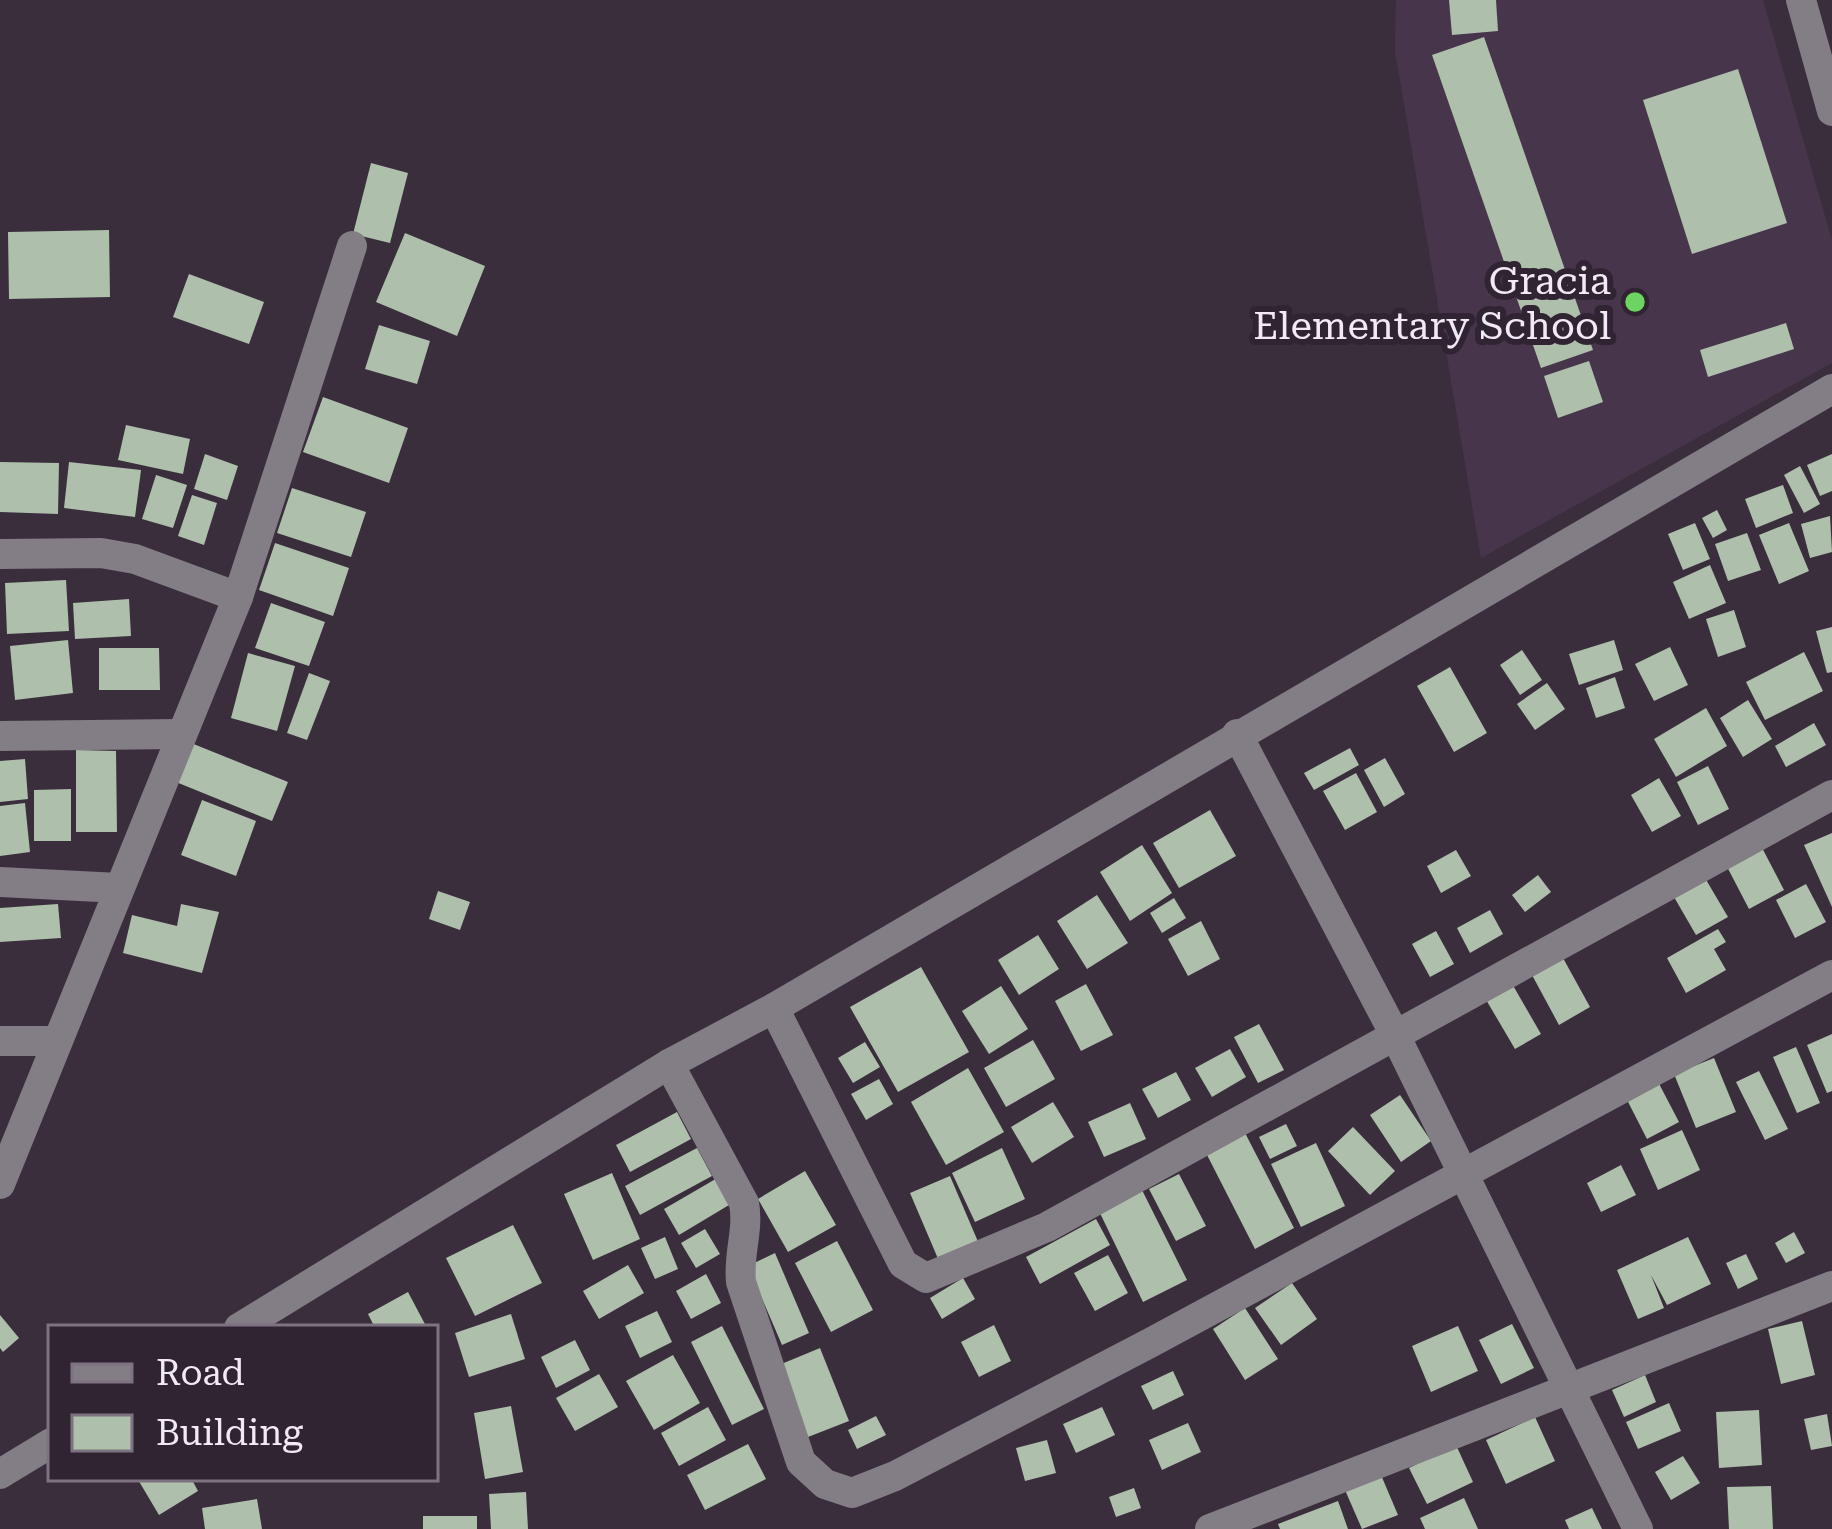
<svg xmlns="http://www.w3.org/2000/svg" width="1832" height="1529" font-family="'Roboto Serif',serif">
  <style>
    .built { fill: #47364b }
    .building { fill: #aebfac }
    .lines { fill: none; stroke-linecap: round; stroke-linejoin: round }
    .minor { stroke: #837d85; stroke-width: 30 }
    .poi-dot { fill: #6dd361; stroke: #302433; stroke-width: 4.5 }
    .labels { text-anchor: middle; stroke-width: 12; stroke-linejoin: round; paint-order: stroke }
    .poi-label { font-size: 39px; fill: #f1e9f3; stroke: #302433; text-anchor: end }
  </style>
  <rect width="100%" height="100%" fill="#3a2e3d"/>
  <!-- built -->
  <polygon class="built" points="1396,0 1763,0 1832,240 1832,363 1481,558 1395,51"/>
  <!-- building -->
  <g class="building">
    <polygon points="1449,0 1496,0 1498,31 1452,35"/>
    <polygon points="1484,37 1593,350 1541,368 1432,55"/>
    <polygon points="1738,69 1787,223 1692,254 1643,100"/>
    <polygon points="371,163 408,173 390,243 353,234"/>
    <polygon points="109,230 110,297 9,299 8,232"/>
    <polygon points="405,233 485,266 457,336 376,302"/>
    <polygon points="189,274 264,302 249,344 173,317"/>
    <polygon points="1786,323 1794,349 1708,377 1700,350"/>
    <polygon points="379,325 430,341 417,384 365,369"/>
    <polygon points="1589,361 1603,402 1558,418 1544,376"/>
    <polygon points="323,397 408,428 389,483 303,452"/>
    <polygon points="126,425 190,439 183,474 118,460"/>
    <polygon points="205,454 238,466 227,500 194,489"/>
    <polygon points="1832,454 1832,491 1820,496 1807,465"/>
    <polygon points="0,462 59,463 58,514 0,512"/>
    <polygon points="69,462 141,470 135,517 64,508"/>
    <polygon points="1800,466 1820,504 1804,513 1784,475"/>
    <polygon points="156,475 187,485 173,528 142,519"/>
    <polygon points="1783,485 1793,513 1756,528 1745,499"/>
    <polygon points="292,488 366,512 351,557 277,533"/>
    <polygon points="192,495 217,503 204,545 178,536"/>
    <polygon points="1717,510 1727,530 1713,538 1702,518"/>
    <polygon points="1830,516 1832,552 1810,558 1801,524"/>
    <polygon points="1695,523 1710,559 1683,570 1668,534"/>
    <polygon points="1789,523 1809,571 1779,584 1759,535"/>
    <polygon points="1747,533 1761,570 1728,581 1715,544"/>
    <polygon points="275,543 349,568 333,616 259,590"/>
    <polygon points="1710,565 1726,603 1689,619 1673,582"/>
    <polygon points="66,580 69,631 7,634 5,583"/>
    <polygon points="129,599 131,636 75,639 73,603"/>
    <polygon points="271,603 325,622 309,666 255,648"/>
    <polygon points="1734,610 1746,647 1718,657 1706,619"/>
    <polygon points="1832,627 1832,672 1827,673 1816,631"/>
    <polygon points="68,640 73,693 15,700 10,646"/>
    <polygon points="1614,640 1623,670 1579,685 1569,654"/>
    <polygon points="1670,647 1688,685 1654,701 1635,664"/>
    <polygon points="99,648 159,648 160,690 99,690"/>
    <polygon points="1522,650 1542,680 1520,695 1500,665"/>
    <polygon points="1804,652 1823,691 1765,720 1746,682"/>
    <polygon points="248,653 295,666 277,731 231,718"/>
    <polygon points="1450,667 1487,733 1454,752 1417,686"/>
    <polygon points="309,673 330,681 307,740 287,733"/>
    <polygon points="1615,677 1625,708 1596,718 1586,688"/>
    <polygon points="1547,683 1565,709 1535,730 1517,704"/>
    <polygon points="1748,700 1772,739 1743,757 1720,718"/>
    <polygon points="1706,708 1727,746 1676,777 1654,739"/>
    <polygon points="1814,723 1826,745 1786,767 1775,746"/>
    <polygon points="191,743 288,782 272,821 176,782"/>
    <polygon points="1350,748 1359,765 1314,790 1304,773"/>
    <polygon points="76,750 116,751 117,832 76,832"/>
    <polygon points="1385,758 1405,794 1384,807 1364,770"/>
    <polygon points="25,759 28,799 0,802 0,761"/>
    <polygon points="1708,766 1729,809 1698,825 1677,782"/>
    <polygon points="1356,773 1377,812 1345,830 1323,791"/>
    <polygon points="1659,778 1681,816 1652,832 1631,795"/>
    <polygon points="71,789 71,841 34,841 34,790"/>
    <polygon points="202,800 256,821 236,876 181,855"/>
    <polygon points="25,803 30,852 0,856 0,806"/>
    <polygon points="1210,810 1236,856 1179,888 1153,843"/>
    <polygon points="1832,833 1832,907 1804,845"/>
    <polygon points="1759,842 1784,890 1749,909 1724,861"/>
    <polygon points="1142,845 1172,893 1130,921 1100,872"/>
    <polygon points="1456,850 1471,876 1441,893 1427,866"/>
    <polygon points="1538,875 1551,892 1525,912 1512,895"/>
    <polygon points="1705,878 1728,917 1696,935 1674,897"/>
    <polygon points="1806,884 1826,922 1795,938 1776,900"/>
    <polygon points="438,891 470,902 460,930 429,919"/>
    <polygon points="1097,895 1128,943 1087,969 1057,921"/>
    <polygon points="1174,898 1186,918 1162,933 1150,913"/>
    <polygon points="58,904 61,938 0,942 0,908"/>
    <polygon points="181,904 219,912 202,973 123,953 132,915 177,926"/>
    <polygon points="1490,910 1503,934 1470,953 1457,928"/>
    <polygon points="1201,921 1220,959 1188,976 1168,939"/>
    <polygon points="1718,929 1726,942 1714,949 1726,970 1686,993 1667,958"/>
    <polygon points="1436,931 1454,964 1430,977 1412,944"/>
    <polygon points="1038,935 1059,969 1019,995 998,960"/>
    <polygon points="1563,958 1590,1007 1559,1025 1532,975"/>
    <polygon points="921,967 969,1052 898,1092 850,1007"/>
    <polygon points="1511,982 1541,1034 1515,1049 1485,998"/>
    <polygon points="1086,984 1113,1035 1081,1051 1055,1001"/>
    <polygon points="1001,986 1028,1029 989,1054 962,1011"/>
    <polygon points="1259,1024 1284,1070 1258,1083 1234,1037"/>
    <polygon points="1832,1034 1832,1091 1827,1093 1807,1045"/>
    <polygon points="1033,1040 1055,1079 1006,1107 984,1068"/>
    <polygon points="865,1042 880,1067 853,1083 838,1058"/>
    <polygon points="1796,1047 1820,1103 1797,1113 1773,1057"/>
    <polygon points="1230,1049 1246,1077 1212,1097 1195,1068"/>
    <polygon points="1714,1058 1736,1112 1696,1128 1674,1074"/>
    <polygon points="968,1068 1004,1132 946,1165 911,1102"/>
    <polygon points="1759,1071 1788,1129 1765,1140 1736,1082"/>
    <polygon points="1176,1072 1191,1100 1158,1118 1142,1089"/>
    <polygon points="1656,1078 1679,1122 1647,1139 1624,1094"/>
    <polygon points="879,1079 893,1104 866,1120 851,1094"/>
    <polygon points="1400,1095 1431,1141 1401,1162 1370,1115"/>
    <polygon points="1053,1102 1074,1137 1032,1163 1011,1127"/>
    <polygon points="1130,1103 1146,1139 1104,1157 1088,1122"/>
    <polygon points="677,1112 691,1139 630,1172 616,1145"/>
    <polygon points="1286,1124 1297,1146 1270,1159 1259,1137"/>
    <polygon points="1353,1127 1395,1171 1370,1195 1328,1151"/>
    <polygon points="1243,1129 1294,1228 1255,1249 1204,1149"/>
    <polygon points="1682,1130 1700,1170 1658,1190 1640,1149"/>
    <polygon points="1316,1143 1345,1206 1301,1227 1271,1164"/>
    <polygon points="697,1148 712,1176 640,1215 625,1186"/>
    <polygon points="1002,1148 1025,1199 975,1222 952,1173"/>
    <polygon points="1621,1165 1636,1195 1601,1212 1587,1183"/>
    <polygon points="805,1171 836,1225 788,1252 758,1199"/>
    <polygon points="612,1173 640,1239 593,1260 564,1194"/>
    <polygon points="1179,1174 1206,1226 1176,1241 1149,1189"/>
    <polygon points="950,1176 979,1244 939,1261 910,1193"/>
    <polygon points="719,1177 734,1202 679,1235 664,1209"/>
    <polygon points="1141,1188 1187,1280 1143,1302 1098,1209"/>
    <polygon points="1096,1219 1110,1245 1040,1284 1026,1257"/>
    <polygon points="513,1225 542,1283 475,1316 446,1258"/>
    <polygon points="705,1229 720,1254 696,1268 681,1243"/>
    <polygon points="1794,1232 1805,1253 1786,1263 1775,1243"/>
    <polygon points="665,1237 678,1269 655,1279 641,1248"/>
    <polygon points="1688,1237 1711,1284 1667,1305 1651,1275 1664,1308 1638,1319 1617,1270"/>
    <polygon points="837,1241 873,1310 831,1332 795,1263"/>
    <polygon points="775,1253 809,1333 782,1345 748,1266"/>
    <polygon points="1746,1254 1758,1279 1738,1289 1726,1263"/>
    <polygon points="1108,1255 1128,1293 1095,1311 1074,1273"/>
    <polygon points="628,1265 644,1293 599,1319 583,1291"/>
    <polygon points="706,1274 721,1303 691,1319 676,1291"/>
    <polygon points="963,1278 975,1299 942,1319 930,1298"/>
    <polygon points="1292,1283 1317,1319 1281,1345 1255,1308"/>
    <polygon points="408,1292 427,1328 375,1328 368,1314"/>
    <polygon points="1245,1308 1278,1359 1245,1380 1213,1329"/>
    <polygon points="657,1311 672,1342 640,1358 625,1326"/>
    <polygon points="511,1314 525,1359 469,1377 455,1333"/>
    <polygon points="0,1315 19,1338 3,1352 0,1348"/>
    <polygon points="1802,1321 1815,1375 1781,1384 1768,1329"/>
    <polygon points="1512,1324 1534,1368 1501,1384 1479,1340"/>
    <polygon points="994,1325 1011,1361 979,1377 961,1342"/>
    <polygon points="722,1326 764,1409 732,1425 691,1342"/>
    <polygon points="1458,1326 1478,1371 1431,1392 1412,1346"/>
    <polygon points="575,1340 590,1370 556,1388 541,1357"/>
    <polygon points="820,1348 849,1421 808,1437 779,1365"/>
    <polygon points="673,1355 700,1403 654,1430 626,1381"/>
    <polygon points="1173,1371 1184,1395 1153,1410 1141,1386"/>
    <polygon points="599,1374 618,1407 575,1431 556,1398"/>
    <polygon points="1645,1375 1656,1402 1624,1417 1612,1390"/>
    <polygon points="1669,1403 1681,1431 1638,1449 1626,1422"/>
    <polygon points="511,1406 523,1472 485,1479 474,1413"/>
    <polygon points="708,1407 726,1440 679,1466 661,1433"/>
    <polygon points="1102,1407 1115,1435 1076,1453 1063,1424"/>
    <polygon points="1759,1410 1762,1465 1719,1468 1716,1412"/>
    <polygon points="1827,1414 1832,1446 1811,1450 1804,1419"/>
    <polygon points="876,1416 886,1435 857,1449 848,1430"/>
    <polygon points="1535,1417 1555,1461 1506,1484 1486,1440"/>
    <polygon points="1188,1423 1201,1452 1162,1470 1149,1440"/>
    <polygon points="1047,1440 1056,1473 1025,1481 1016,1448"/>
    <polygon points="748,1444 766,1479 705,1510 687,1475"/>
    <polygon points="1456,1445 1473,1482 1427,1504 1409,1468"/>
    <polygon points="1683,1456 1700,1483 1671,1500 1655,1472"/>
    <polygon points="1381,1475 1398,1515 1362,1529 1345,1490"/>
    <polygon points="137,1478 191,1478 198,1491 159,1515"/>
    <polygon points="1771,1486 1773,1529 1729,1529 1727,1487"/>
    <polygon points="1134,1488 1141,1508 1116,1517 1109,1497"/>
    <polygon points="526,1492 528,1529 491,1529 489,1494"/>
    <polygon points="1464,1498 1478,1529 1425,1529 1420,1518"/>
    <polygon points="257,1499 262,1529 205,1529 202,1508"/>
    <polygon points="1338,1501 1348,1529 1280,1529 1278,1524"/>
    <polygon points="1592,1508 1602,1529 1569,1529 1565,1520"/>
    <rect x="423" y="1516" width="54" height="13"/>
  </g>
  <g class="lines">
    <!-- minor -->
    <g class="minor">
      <polyline points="1801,0 1832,111"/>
      <polyline points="0,554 101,553 135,559 238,597"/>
      <polyline points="1237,734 1395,1035 1638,1529"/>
      <polyline points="0,736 179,734"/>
      <polyline points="0,882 119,888"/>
      <polyline points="774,1008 903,1264 926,1278 1047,1227 1832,795"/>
      <polyline points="0,1041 56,1041"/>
      <path d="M669,1064L744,1203C749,1231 738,1253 741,1282L801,1462L825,1484L852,1493L895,1476L1150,1343L1832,975"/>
      <polyline points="0,1184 238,597 352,246"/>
      <polyline points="239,1328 669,1064 774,1008 1832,389"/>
      <polyline points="0,1474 51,1443"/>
      <polyline points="1210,1529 1832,1286"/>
    </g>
  </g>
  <!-- markers -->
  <circle class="poi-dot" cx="1635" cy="302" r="12"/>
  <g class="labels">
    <!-- poi labels -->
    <g class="poi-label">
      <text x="1611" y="294">Gracia<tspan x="1611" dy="45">Elementary School</tspan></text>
    </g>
  </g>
  <!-- legend -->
  <rect x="48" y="1325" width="390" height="156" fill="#302433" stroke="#7d7380" stroke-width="3"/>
  <rect x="72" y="1364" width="60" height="18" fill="#837d85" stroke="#7d7380" stroke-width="3"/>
  <text x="156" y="1385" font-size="36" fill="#f1e9f3">Road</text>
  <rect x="72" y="1415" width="60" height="36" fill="#aebfac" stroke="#7d7380" stroke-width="3"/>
  <text x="156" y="1445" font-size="36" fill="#f1e9f3">Building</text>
</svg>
